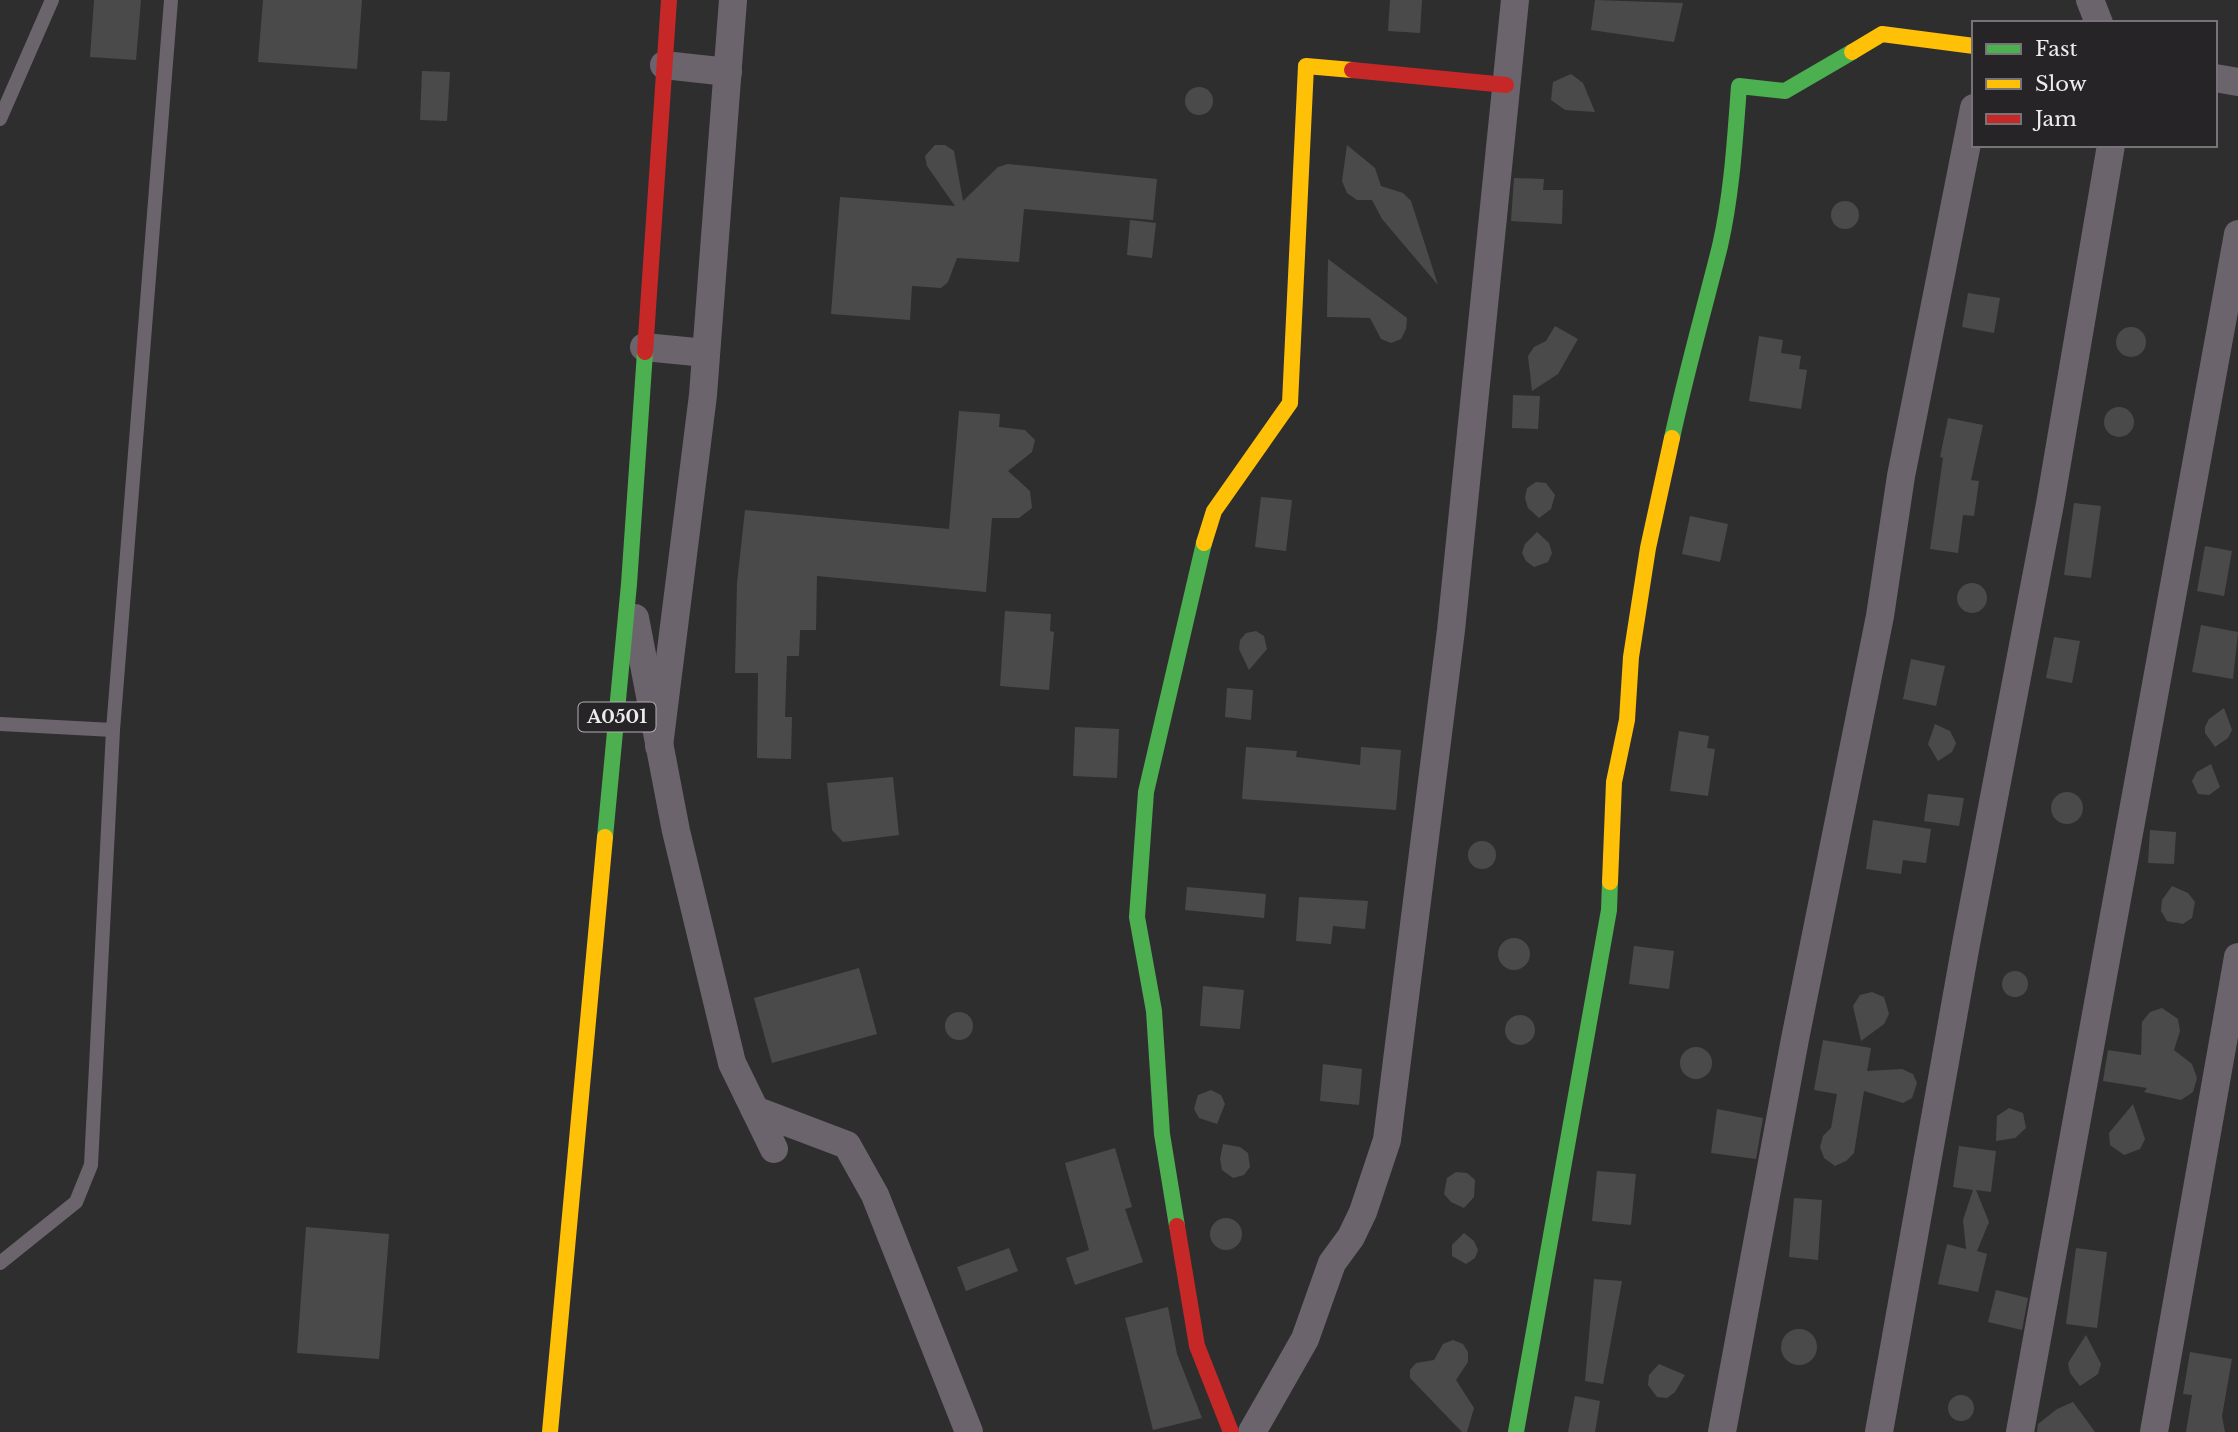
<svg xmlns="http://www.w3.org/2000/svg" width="2238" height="1432" font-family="'Libre Baskerville',serif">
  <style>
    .building { fill: #4b4a4b }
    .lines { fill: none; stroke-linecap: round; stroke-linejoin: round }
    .lane { stroke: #6c646c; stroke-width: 14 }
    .street { stroke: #6c646c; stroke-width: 28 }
    .fast { stroke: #4caf50; stroke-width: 16 }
    .slow { stroke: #ffc107; stroke-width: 16 }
    .jam { stroke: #c62828; stroke-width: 16 }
    .labels { text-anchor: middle; stroke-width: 7; stroke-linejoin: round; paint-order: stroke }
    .shield { fill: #262426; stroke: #b1b0b1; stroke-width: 2 }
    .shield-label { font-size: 18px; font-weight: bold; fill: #edeced }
  </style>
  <rect width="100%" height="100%" fill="#2f2e2f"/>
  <!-- building -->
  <g class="building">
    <polygon points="94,0 141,0 136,60 90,57"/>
    <polygon points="263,0 362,0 357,69 258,62"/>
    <polygon points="1390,0 1422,0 1420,33 1388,31"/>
    <polygon points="1595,0 1683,3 1674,42 1591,30"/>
    <polygon points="422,71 450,72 447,121 420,120"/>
    <polygon points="1571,74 1583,83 1595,112 1565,110 1551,100 1553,82"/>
    <circle cx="1199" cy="101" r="14"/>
    <polygon points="935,145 945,145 954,151 963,201 998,167 1008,164 1157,179 1153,220 1024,209 1019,262 957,258 948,282 941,288 912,286 910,320 831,314 840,197 955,206 927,166 925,156"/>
    <polygon points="1347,145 1375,168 1381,186 1403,193 1411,201 1438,285 1382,219 1372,200 1357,200 1347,193 1342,181"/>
    <polygon points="1514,178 1544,179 1543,190 1563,190 1562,224 1511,221"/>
    <circle cx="1845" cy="215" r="14"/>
    <polygon points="1130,220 1156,223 1152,258 1127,255"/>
    <polygon points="1328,259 1407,318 1406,329 1401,339 1391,343 1381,339 1370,318 1327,317"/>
    <polygon points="1968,293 2000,298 1994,333 1962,327"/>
    <polygon points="1555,326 1578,339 1558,374 1532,391 1528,356 1534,347 1546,341"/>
    <circle cx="2131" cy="342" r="15"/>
    <polygon points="1759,336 1783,340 1781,353 1801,356 1799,369 1807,370 1801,409 1749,401"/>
    <polygon points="1513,395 1540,396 1538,429 1512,428"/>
    <circle cx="2119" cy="422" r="15"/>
    <polygon points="959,411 1000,414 999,427 1025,430 1035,440 1032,452 1008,471 1030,491 1032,508 1019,518 992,518 986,592 817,576 816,630 800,630 799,656 787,656 785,717 792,717 791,759 757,758 758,673 735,673 737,583 745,510 949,529"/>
    <polygon points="1948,418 1983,425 1971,480 1979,481 1974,516 1963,515 1958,553 1930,549 1943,458 1940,457"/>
    <polygon points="1536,482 1546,483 1555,495 1551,509 1539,518 1528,508 1525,498 1527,488"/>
    <polygon points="1261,497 1292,500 1286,551 1255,547"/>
    <polygon points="2074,503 2101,506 2091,578 2064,575"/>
    <polygon points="1690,516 1728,524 1720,562 1682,554"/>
    <polygon points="1537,532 1549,543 1552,553 1548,562 1534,567 1526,561 1522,553 1525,544"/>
    <polygon points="2205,546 2232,551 2224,596 2197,591"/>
    <circle cx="1972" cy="598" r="15"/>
    <polygon points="1005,611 1051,614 1050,631 1054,632 1049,690 1000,686"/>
    <polygon points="2201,625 2238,632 2233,679 2192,672"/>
    <polygon points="1256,631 1264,636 1267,649 1249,670 1239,649 1240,640 1246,633"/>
    <polygon points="2054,637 2080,641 2072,683 2046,678"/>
    <polygon points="1911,659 1945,666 1936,706 1903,699"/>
    <polygon points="1227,688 1253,690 1251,720 1225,717"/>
    <polygon points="2224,708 2232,730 2228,738 2215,747 2205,733 2205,727 2209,719"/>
    <polygon points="1935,724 1950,731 1956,743 1952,752 1938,761 1928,744"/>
    <polygon points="1075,727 1119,729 1117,778 1073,776"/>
    <polygon points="1679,731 1709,736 1707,748 1715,749 1708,796 1670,791"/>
    <polygon points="1246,747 1297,751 1296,757 1360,765 1361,747 1401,750 1396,810 1242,799"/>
    <polygon points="2211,764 2220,787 2209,795 2198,794 2192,781 2197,772"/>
    <polygon points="893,777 899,835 843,842 832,830 827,783"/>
    <circle cx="2067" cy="808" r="16"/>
    <polygon points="1928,794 1964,798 1959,826 1924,821"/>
    <polygon points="1873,820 1931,829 1926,863 1903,860 1901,874 1866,869"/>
    <polygon points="2150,830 2176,832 2174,864 2148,863"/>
    <circle cx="1482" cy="855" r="14"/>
    <polygon points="2172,886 2188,893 2195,902 2192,918 2183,924 2167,921 2161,911 2162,900"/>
    <polygon points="1187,887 1266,894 1264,918 1185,910"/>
    <polygon points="1299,897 1368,901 1365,929 1333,926 1331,944 1296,941"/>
    <circle cx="1514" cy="954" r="16"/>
    <polygon points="1634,946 1674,951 1669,989 1629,984"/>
    <polygon points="859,968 877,1034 772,1063 754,998"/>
    <circle cx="2015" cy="984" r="13"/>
    <polygon points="1203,986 1244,990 1240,1029 1200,1026"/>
    <polygon points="1872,992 1884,997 1889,1014 1884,1024 1861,1041 1853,1006 1860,995"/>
    <polygon points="2162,1008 2178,1019 2180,1031 2174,1050 2192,1064 2197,1078 2193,1092 2181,1100 2144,1092 2147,1088 2103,1081 2108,1050 2141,1055 2142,1022 2150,1012"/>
    <circle cx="959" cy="1026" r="14"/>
    <circle cx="1520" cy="1030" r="15"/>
    <polygon points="1823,1040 1871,1048 1867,1071 1902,1069 1913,1074 1917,1083 1912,1098 1903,1103 1864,1091 1854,1153 1846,1161 1835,1166 1824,1158 1820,1147 1823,1136 1831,1128 1837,1094 1814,1090"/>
    <circle cx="1696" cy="1063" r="16"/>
    <polygon points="1323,1064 1362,1069 1359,1105 1320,1101"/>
    <polygon points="1211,1090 1221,1095 1225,1104 1217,1124 1199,1118 1194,1109 1198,1095"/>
    <polygon points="2133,1104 2145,1139 2140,1149 2124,1155 2110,1145 2109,1133"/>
    <polygon points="2009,1108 2023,1113 2026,1128 2015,1138 1996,1141 1997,1116"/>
    <polygon points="1717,1109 1763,1118 1756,1159 1711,1153"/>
    <polygon points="1223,1144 1240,1147 1248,1153 1250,1167 1244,1175 1233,1178 1222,1170 1220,1159"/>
    <polygon points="1959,1146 1996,1151 1991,1192 1976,1190 1989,1222 1977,1251 1987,1254 1978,1292 1938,1284 1947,1244 1966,1249 1963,1220 1973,1190 1953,1187"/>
    <polygon points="1115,1148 1132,1207 1125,1209 1143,1262 1075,1285 1066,1258 1089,1250 1065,1163"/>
    <polygon points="1597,1171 1636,1174 1631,1225 1592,1221"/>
    <polygon points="1456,1172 1467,1173 1475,1180 1474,1197 1464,1208 1451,1202 1444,1194 1447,1178"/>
    <polygon points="1794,1198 1822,1200 1818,1260 1789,1257"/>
    <circle cx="1226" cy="1234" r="16"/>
    <polygon points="306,1227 389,1234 379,1359 297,1353"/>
    <polygon points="1464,1233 1474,1241 1478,1250 1475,1258 1466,1264 1452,1256 1452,1245"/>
    <polygon points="1009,1248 1018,1271 966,1291 957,1267"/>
    <polygon points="2076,1248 2107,1252 2097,1328 2066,1324"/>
    <polygon points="1594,1279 1622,1281 1603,1384 1585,1381"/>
    <polygon points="1996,1290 2028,1298 2022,1330 1988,1322"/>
    <polygon points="1168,1307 1177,1354 1202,1418 1153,1430 1125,1318"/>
    <circle cx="1799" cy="1347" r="18"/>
    <polygon points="2086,1335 2101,1364 2098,1374 2080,1386 2070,1373 2068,1363"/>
    <polygon points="1453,1340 1463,1344 1468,1352 1468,1362 1456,1380 1474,1408 1467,1432 1462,1432 1410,1378 1410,1370 1416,1363 1434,1360 1443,1344"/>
    <polygon points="2190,1352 2232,1359 2222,1416 2225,1432 2186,1432 2192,1395 2183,1394"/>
    <polygon points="1659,1364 1685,1375 1675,1392 1667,1398 1657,1397 1648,1385 1649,1375"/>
    <circle cx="1961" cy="1408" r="13"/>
    <polygon points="1575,1396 1600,1401 1595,1432 1568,1432"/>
    <polygon points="2073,1402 2095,1432 2037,1432 2038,1424 2057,1409"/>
  </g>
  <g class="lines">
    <!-- lane -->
    <g class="lane">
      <polyline points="0,119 52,0"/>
      <polyline points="0,724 113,730"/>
      <polyline points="0,1263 76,1202 91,1165 113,730 171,0"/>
    </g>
    <!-- street -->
    <g class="street">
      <polyline points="2090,0 2099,23"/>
      <polyline points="664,65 728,72"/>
      <polyline points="2215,78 2238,82"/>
      <polyline points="644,347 706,353"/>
      <polyline points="635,618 676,831 732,1063 774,1149"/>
      <polyline points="659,746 703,395 733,0"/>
      <polyline points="755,1110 847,1145 875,1195 969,1432"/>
      <polyline points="1252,1432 1305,1339 1332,1263 1351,1237 1363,1212 1387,1140 1451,630 1515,0"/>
      <polyline points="1722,1432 1795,1039 1880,616 1901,476 1974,108"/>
      <polyline points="1879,1432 1966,944 2050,504 2111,145"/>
      <polyline points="2020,1432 2238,234"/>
      <polyline points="2154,1432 2238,957"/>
    </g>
    <!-- fast -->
    <g class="fast">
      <path d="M1672,438C1686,373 1704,310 1720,246C1732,193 1735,139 1739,86L1785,91L1852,52"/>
      <polyline points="605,837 629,584 645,352"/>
      <polyline points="1177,1226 1162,1134 1154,1011 1137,917 1146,792 1204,543"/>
      <polyline points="1516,1432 1609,910 1610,882"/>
    </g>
    <!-- slow -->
    <g class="slow">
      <polyline points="1852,52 1882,34 1974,46"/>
      <polyline points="1204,543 1214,511 1290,403 1306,66 1352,70"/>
      <polyline points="1610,882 1614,782 1627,720 1631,657 1648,548 1672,438"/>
      <polyline points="550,1432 605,837"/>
    </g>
    <!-- jam -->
    <g class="jam">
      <polyline points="1352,70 1506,85"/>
      <polyline points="645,352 669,0"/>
      <polyline points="1177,1226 1197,1346 1231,1432"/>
    </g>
  </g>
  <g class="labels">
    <!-- shield labels -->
    <rect class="shield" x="578.5" y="702.5" width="77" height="29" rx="5"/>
    <g class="shield-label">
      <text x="617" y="723">A0501</text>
    </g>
  </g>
  <!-- legend -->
  <rect x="1972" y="21" width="245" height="126" fill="#262426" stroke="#767476" stroke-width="2"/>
  <rect x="1986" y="44" width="35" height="10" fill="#4caf50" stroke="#767476" stroke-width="2"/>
  <text x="2035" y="56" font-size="21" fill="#edeced">Fast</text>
  <rect x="1986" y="79" width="35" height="10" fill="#ffc107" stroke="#767476" stroke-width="2"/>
  <text x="2035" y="91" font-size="21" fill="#edeced">Slow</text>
  <rect x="1986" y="114" width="35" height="10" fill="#c62828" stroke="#767476" stroke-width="2"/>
  <text x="2035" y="126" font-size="21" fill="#edeced">Jam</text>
</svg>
